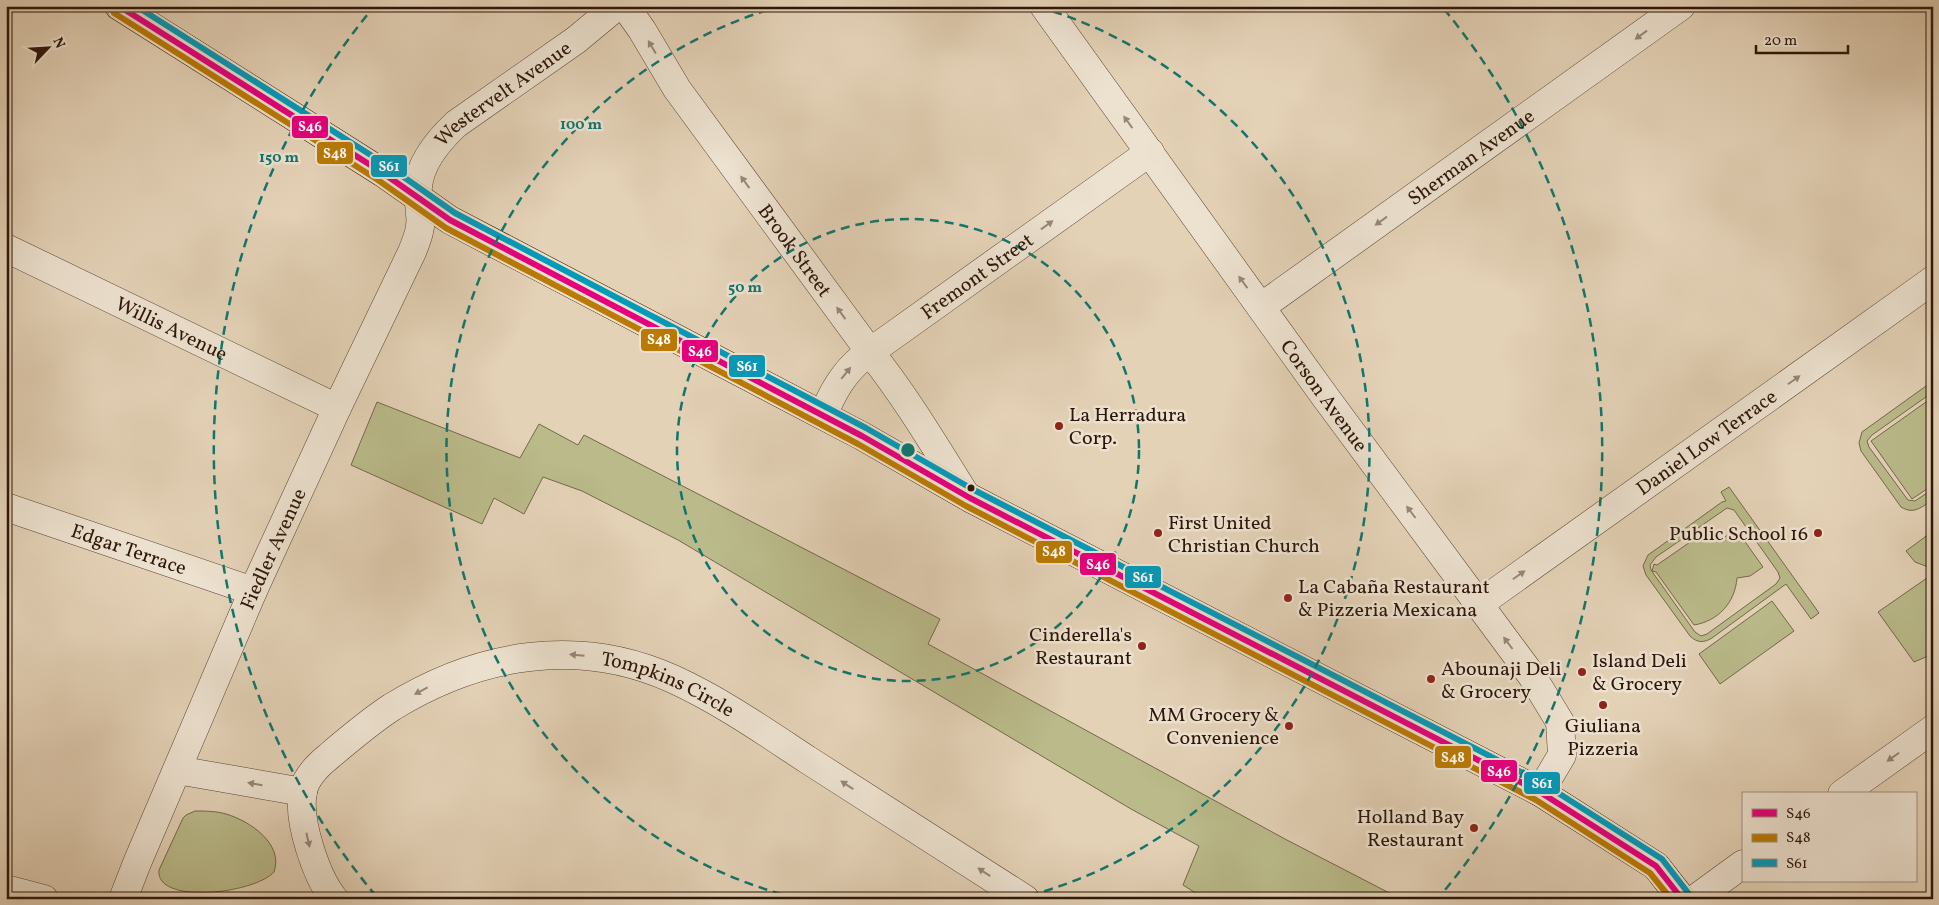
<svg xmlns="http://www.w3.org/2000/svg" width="1939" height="905" font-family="Vollkorn,serif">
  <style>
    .green { fill: #baba8a; stroke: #74684a; fill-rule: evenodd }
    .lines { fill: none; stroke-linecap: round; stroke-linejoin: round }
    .minor-casing { stroke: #5b4434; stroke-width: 29 }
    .major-casing { stroke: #2d1509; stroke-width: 29 }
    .minor { stroke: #ede2d0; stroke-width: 28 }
    .major { stroke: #e2b97c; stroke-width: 28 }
    .bus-1-casing { stroke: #ede2d0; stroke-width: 10 }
    .bus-2-casing { stroke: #ede2d0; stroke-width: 10 }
    .bus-3-casing { stroke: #ede2d0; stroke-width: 10 }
    .bus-1 { stroke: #e5007d; stroke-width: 6 }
    .bus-2 { stroke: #ba7a03; stroke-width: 6 }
    .bus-3 { stroke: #049aba; stroke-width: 6 }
    .oneway { fill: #978676 }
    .ring { fill: none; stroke: #0f766e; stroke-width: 2.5; stroke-dasharray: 9 6 }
    .poi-dot { fill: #8f2418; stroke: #ede2d0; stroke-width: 2 }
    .bus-dot { fill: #2d1509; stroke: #ede2d0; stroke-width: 2 }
    .labels { text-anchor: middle; stroke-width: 5; stroke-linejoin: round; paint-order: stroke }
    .street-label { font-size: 20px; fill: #2d1509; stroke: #ede2d0 }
    .poi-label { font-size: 20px; fill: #2d1509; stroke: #ede2d0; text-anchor: start }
    .centre { fill: #0f766e; stroke: #ede2d0; stroke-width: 2.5 }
    .ring-label { font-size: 15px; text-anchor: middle; font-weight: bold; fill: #0f766e; stroke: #ede2d0; stroke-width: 5; stroke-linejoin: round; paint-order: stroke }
    .line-badge { stroke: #ede2d0; stroke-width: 2 }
    .badge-label { font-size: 14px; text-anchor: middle; font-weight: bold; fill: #fff }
  </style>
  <rect width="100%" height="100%" fill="#e4d2b7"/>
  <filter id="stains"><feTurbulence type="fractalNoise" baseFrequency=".004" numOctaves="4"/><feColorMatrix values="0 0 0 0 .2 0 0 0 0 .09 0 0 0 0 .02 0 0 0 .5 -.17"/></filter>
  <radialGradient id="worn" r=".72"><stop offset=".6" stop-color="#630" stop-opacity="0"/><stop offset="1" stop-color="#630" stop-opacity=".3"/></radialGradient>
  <!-- green -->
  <g class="green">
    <path d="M1933,381V392L1872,435L1867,441L1869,447L1908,500L1915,501L1933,489V499C1922,507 1914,515 1901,507L1861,451L1859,443L1862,432Z"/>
    <polygon points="1933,397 1933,485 1912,499 1871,441"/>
    <polygon points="377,402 520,458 539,424 578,445 584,435 940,619 928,644 1285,839 1401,899 1205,899 1183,885 1199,846 1131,809 678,540 582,491 543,477 524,514 494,498 482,524 351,465"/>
    <path d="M1729,487L1819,613L1811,619L1786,584L1712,638C1704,643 1697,643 1690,636L1646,575L1643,566L1648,555L1722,502L1726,501L1721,492ZM1727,508L1734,510L1778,572L1780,578L1776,584L1707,634L1701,636L1695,632L1651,570L1650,565L1656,557Z"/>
    <path d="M1736,529L1763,567L1750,576L1737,578C1735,603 1718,621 1694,625L1656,572L1652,571L1654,564L1657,565L1706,531L1721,540Z"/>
    <polygon points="1933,531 1933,568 1931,568 1915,562 1906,551"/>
    <polygon points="1927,578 1933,582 1933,654 1914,662 1878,612"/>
    <polygon points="1772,601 1794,631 1720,684 1699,654"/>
    <path d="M195,811C205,811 216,811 226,814C250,821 284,844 274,872C254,894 155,905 159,870L183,818L186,815Z"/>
  </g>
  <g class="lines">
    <defs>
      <g id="minor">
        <path id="s1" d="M625,6L642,30L677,89L870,352C906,397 935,446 965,494"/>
        <path id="s2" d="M1044,6L1326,398L1532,676L1560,722L1562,755L1540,792"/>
        <path id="s3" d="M6,248L337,408"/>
        <path id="s4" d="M1261,307L1681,6"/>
        <path id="s5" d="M823,415C833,392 843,373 863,357L1150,152"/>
        <path id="s6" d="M6,507L253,591"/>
        <path id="s7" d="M1479,604L1933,280"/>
        <polyline points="177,770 303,792"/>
        <polyline points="1842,794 1933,729"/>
        <polyline points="6,889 44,899"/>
        <path id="s8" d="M123,899L137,863L253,591L337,408L412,252C417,239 422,228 420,214C420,205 417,196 418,187C420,162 439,140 456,124L576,40L617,6"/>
        <path id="s9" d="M334,899C316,876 297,820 303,791C306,777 317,766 328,757C348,740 369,722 392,707C478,654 578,636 673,679C721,701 764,731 808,760C880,806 952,852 1025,899"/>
        <polyline points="1695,899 1743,864"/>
      </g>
      <polyline id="major" points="119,6 383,173 450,220 862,436 970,498 1540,792 1656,866 1682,899"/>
    </defs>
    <!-- minor casing -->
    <use href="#minor" class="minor-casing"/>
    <!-- major casing -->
    <use href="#major" class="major-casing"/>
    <!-- minor -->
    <use href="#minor" class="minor"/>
    <!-- major -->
    <use href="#major" class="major"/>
    <defs>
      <polyline id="bus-1" points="119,6 383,173 450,220 862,436 970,498 1540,792 1656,866 1682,899"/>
      <polyline id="bus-2" points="114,13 378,180 446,228 858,444 966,506 1536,800 1650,873 1671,899"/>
      <polyline id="bus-3" points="136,6 388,166 455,213 866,428 974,490 1544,784 1662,859 1689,894"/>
    </defs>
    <!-- bus-1 casing -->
    <use href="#bus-1" class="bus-1-casing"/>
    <!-- bus-2 casing -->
    <use href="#bus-2" class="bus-2-casing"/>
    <!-- bus-3 casing -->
    <use href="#bus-3" class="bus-3-casing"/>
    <!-- bus-1 -->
    <use href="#bus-1" class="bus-1"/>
    <!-- bus-2 -->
    <use href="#bus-2" class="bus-2"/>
    <!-- bus-3 -->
    <use href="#bus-3" class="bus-3"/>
  </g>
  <!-- one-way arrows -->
  <defs><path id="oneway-solid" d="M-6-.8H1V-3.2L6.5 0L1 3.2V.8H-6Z" transform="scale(1.25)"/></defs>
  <g class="oneway">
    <use href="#oneway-solid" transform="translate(1641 35) rotate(144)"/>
    <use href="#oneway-solid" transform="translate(652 47) rotate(-121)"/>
    <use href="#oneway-solid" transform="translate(1128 122) rotate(-126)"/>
    <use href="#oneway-solid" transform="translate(745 182) rotate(-126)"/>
    <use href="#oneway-solid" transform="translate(1381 221) rotate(144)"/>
    <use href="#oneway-solid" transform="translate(1047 225) rotate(-36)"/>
    <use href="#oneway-solid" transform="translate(1243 282) rotate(-126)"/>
    <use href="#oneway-solid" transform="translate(841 313) rotate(-126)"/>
    <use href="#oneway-solid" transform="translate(846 373) rotate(-51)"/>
    <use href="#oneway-solid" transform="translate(1794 380) rotate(-35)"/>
    <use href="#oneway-solid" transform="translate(1411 512) rotate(-127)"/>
    <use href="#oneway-solid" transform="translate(1519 575) rotate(-35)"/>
    <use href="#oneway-solid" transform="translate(1508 643) rotate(-127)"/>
    <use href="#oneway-solid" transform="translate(577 655) rotate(-175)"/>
    <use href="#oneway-solid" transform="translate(421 691) rotate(152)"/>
    <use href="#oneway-solid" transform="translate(1893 757) rotate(145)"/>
    <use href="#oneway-solid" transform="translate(255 784) rotate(-170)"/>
    <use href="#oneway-solid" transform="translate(847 785) rotate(-147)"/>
    <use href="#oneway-solid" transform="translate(308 840) rotate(77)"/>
    <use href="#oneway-solid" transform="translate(984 872) rotate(-147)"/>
  </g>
  <!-- distance rings -->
  <g class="ring">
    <circle cx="908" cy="450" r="231"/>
    <path d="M796 898A462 462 0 0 1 777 7M1039 7A462 462 0 0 1 1020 898"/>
    <path d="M376 896A694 694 0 0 1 372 9M1444 9A694 694 0 0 1 1440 896"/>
  </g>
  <!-- markers -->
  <g class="poi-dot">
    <circle cx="1059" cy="426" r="5"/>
    <circle cx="1158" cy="533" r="5"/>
    <circle cx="1818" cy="533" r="5"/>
    <circle cx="1288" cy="598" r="5"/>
    <circle cx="1142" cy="646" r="5"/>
    <circle cx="1582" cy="672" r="5"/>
    <circle cx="1431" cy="679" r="5"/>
    <circle cx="1603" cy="705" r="5"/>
    <circle cx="1289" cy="726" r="5"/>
    <circle cx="1474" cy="828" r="5"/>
  </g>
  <circle class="bus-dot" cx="971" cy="488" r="4.5"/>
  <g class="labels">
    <!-- street labels -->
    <g class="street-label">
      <text dy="7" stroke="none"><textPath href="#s8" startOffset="906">Westervelt Avenue</textPath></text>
      <text dy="7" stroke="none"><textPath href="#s4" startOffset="258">Sherman Avenue</textPath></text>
      <text dy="7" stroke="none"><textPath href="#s1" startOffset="298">Brook Street</textPath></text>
      <text dy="7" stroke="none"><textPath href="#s5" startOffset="211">Fremont Street</textPath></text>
      <text dy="7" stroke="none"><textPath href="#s3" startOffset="184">Willis Avenue</textPath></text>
      <text dy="7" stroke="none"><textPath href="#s2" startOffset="480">Corson Avenue</textPath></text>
      <text dy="7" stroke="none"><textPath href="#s7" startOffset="279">Daniel Low Terrace</textPath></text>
      <text dy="7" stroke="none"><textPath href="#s8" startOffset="381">Fiedler Avenue</textPath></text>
      <text dy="7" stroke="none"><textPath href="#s6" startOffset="130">Edgar Terrace</textPath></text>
      <text dy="7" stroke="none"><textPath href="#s9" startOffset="530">Tompkins Circle</textPath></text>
    </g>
    <!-- poi labels -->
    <g class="poi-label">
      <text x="1069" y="421">La Herradura<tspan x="1069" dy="23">Corp.</tspan></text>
      <text x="1168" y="529">First United<tspan x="1168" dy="23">Christian Church</tspan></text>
      <text x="1808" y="540" text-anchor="end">Public School 16</text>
      <text x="1298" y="593">La Cabaña Restaurant<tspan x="1298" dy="23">&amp; Pizzeria Mexicana</tspan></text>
      <text x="1132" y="641" text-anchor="end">Cinderella's<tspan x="1132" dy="23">Restaurant</tspan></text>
      <text x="1592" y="667">Island Deli<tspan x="1592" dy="23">&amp; Grocery</tspan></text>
      <text x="1441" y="675">Abounaji Deli<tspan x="1441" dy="23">&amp; Grocery</tspan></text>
      <text x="1279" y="721" text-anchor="end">MM Grocery &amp;<tspan x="1279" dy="23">Convenience</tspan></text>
      <text x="1603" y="732" text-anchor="middle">Giuliana<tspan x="1603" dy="23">Pizzeria</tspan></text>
      <text x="1464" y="823" text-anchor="end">Holland Bay<tspan x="1464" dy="23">Restaurant</tspan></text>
    </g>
  </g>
  <circle cx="908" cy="450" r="8" class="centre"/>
  <g class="ring-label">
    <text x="581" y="129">100 m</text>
    <text x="279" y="162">150 m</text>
    <text x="745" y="292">50 m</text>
  </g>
  <g class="line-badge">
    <rect x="291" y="115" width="38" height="24" rx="5" fill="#e5007d"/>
    <rect x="316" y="141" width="38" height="24" rx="5" fill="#ba7a03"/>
    <rect x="370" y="154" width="38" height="24" rx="5" fill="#049aba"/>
    <rect x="640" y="328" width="38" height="24" rx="5" fill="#ba7a03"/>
    <rect x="681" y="339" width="38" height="24" rx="5" fill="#e5007d"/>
    <rect x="728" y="354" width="38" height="24" rx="5" fill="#049aba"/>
    <rect x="1035" y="540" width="38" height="24" rx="5" fill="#ba7a03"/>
    <rect x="1079" y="552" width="38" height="24" rx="5" fill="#e5007d"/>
    <rect x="1124" y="565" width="38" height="24" rx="5" fill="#049aba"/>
    <rect x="1434" y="745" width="38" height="24" rx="5" fill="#ba7a03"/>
    <rect x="1480" y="759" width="38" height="24" rx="5" fill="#e5007d"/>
    <rect x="1523" y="771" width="38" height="24" rx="5" fill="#049aba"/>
  </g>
  <g class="badge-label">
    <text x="310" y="131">S46</text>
    <text x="335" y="158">S48</text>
    <text x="389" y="171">S61</text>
    <text x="659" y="344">S48</text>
    <text x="700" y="356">S46</text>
    <text x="747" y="371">S61</text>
    <text x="1054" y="556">S48</text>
    <text x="1098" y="569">S46</text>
    <text x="1143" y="582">S61</text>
    <text x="1453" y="762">S48</text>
    <text x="1499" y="776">S46</text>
    <text x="1542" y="788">S61</text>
  </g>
  <!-- margin -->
  <rect width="1939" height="905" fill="none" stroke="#e4d2b7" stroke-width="25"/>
  <rect x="8" y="8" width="1924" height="890" fill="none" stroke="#2d1509" stroke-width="2.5"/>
  <rect x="12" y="12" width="1914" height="880" fill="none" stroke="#2d1509"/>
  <!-- legend -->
  <rect x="1742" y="792" width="175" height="90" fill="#ede2d0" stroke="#a09080"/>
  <rect x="1752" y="809" width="25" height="8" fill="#e5007d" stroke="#a09080"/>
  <text x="1786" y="818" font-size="15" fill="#2d1509">S46</text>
  <rect x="1752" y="834" width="25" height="8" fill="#ba7a03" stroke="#a09080"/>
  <text x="1786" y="842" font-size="15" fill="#2d1509">S48</text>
  <rect x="1752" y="859" width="25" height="8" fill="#049aba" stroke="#a09080"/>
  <text x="1786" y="868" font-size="15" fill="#2d1509">S61</text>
  <!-- north arrow -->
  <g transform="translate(48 48) rotate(65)" stroke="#ede2d0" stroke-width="4" paint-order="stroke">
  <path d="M0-4L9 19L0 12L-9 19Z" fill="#2d1509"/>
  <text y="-8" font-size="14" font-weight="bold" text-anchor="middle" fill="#2d1509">N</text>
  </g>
  <!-- scale -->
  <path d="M1756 45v8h92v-8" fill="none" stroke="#2d1509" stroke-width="2.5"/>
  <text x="1764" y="45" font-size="15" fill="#2d1509" stroke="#ede2d0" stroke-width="4" paint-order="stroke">20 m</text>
  <rect width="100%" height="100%" filter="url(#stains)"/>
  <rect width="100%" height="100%" fill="url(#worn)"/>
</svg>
